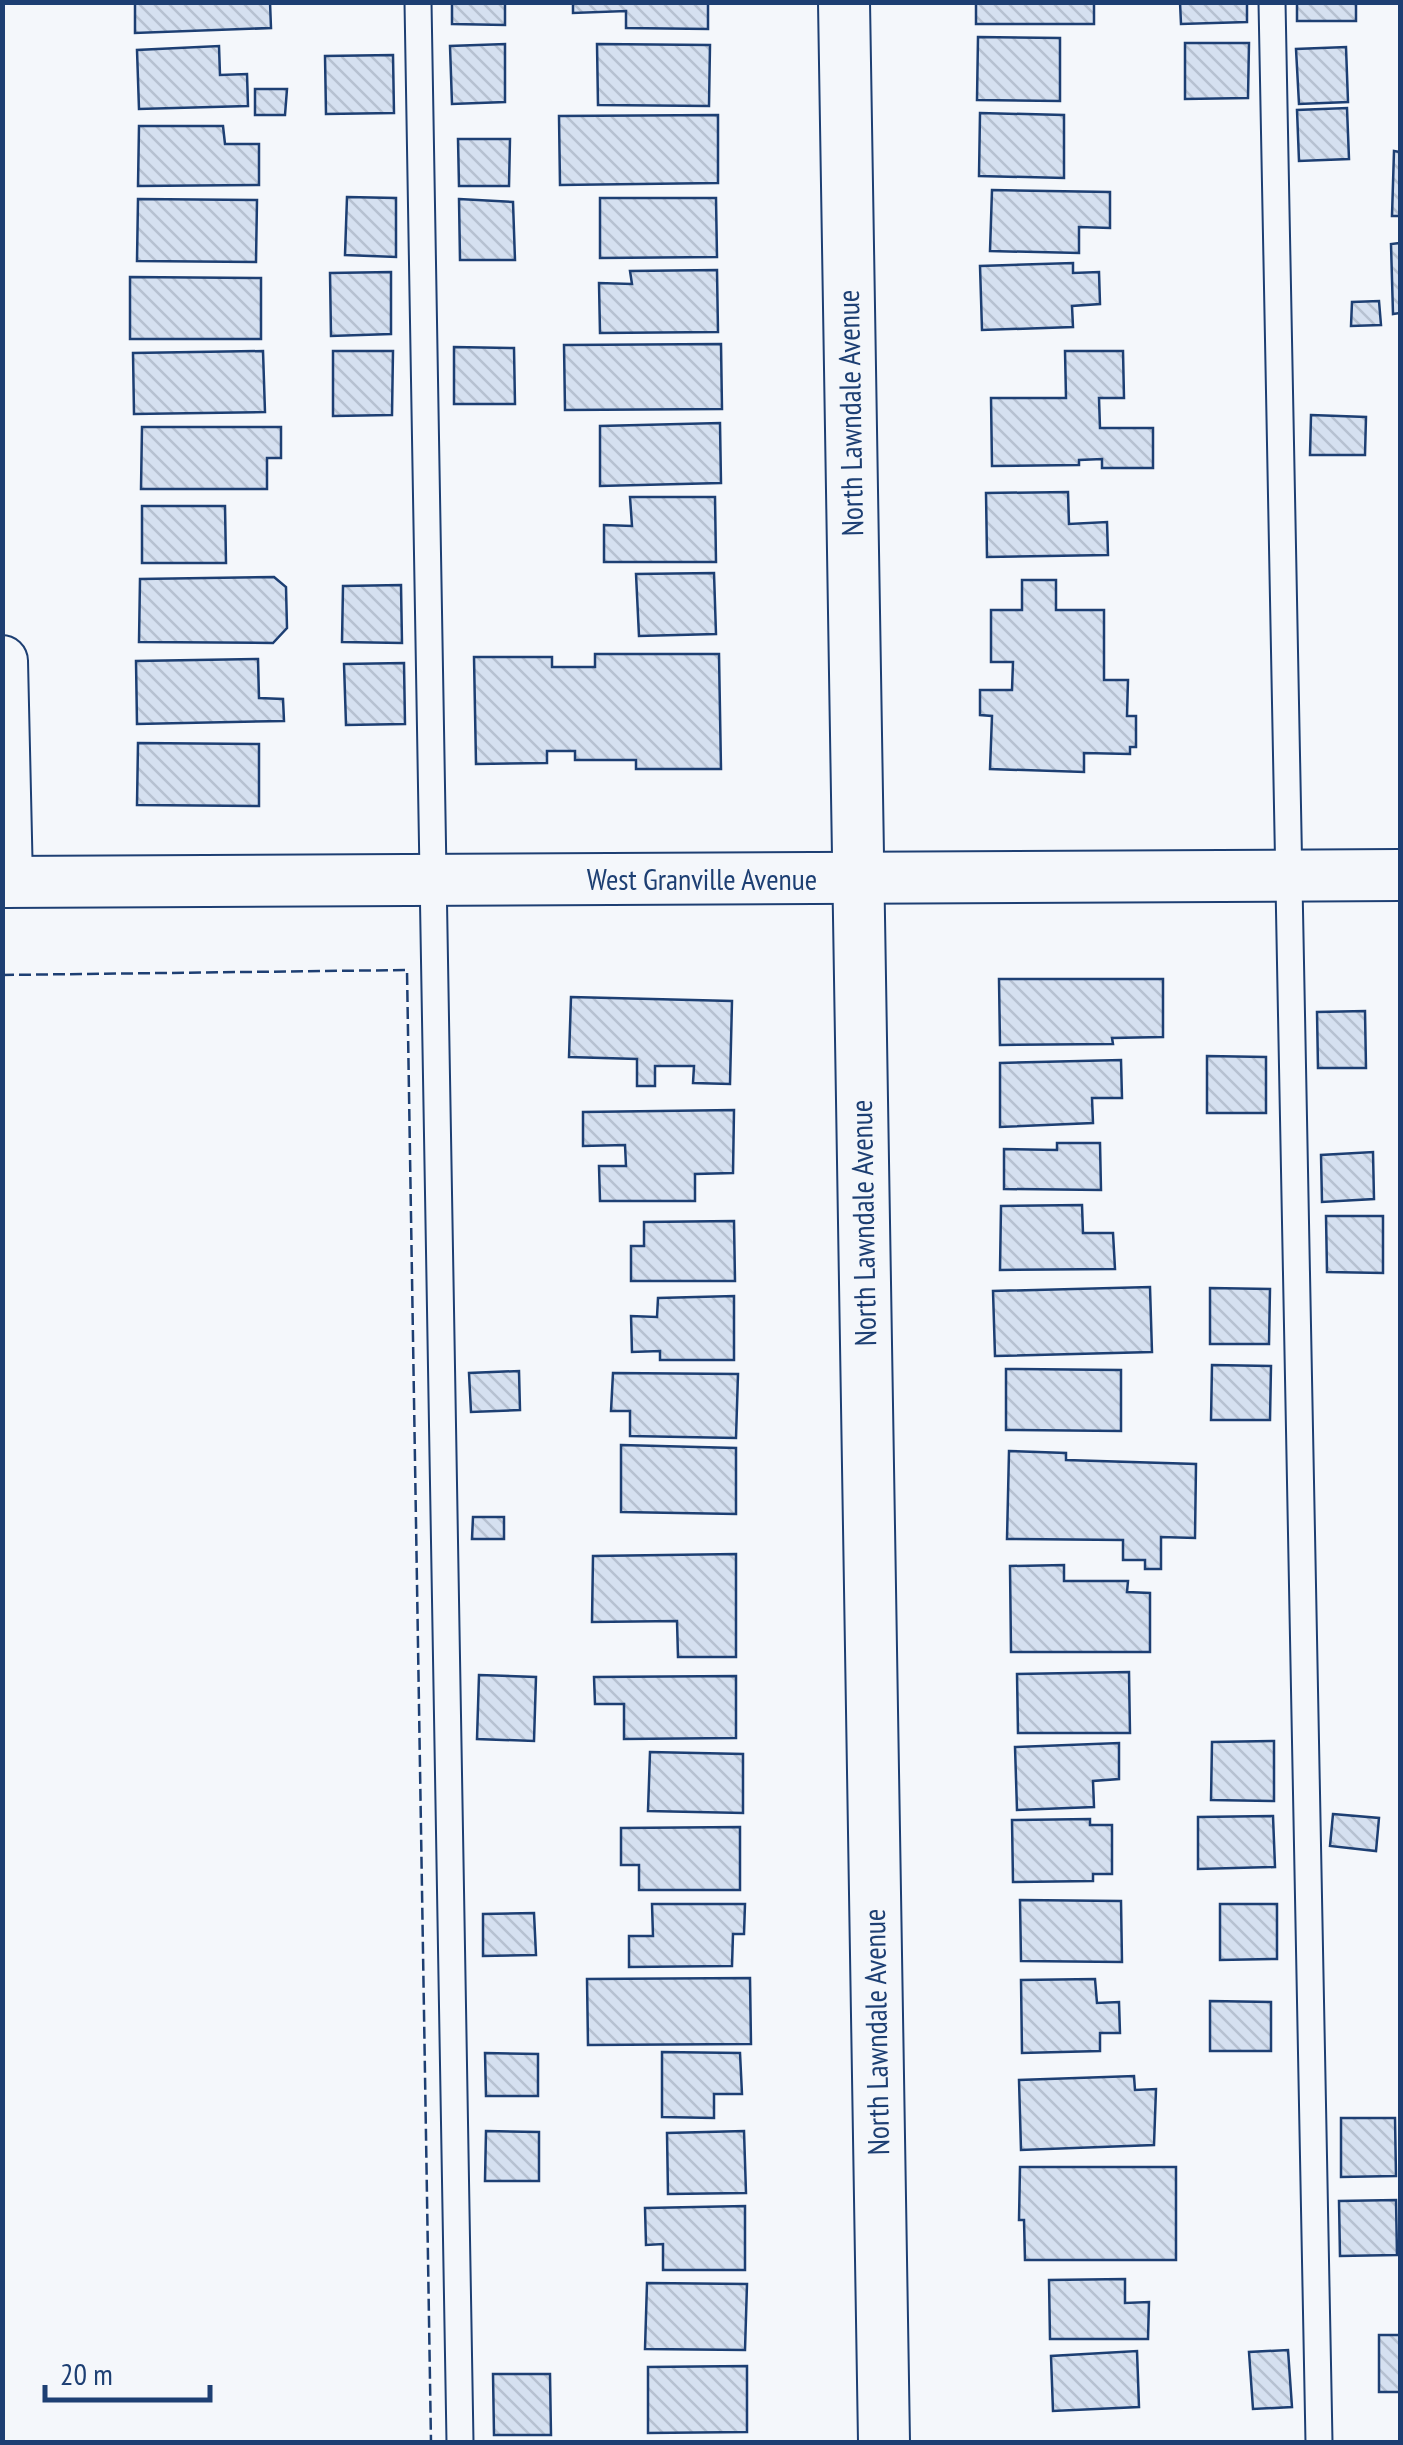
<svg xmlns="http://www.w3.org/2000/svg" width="1403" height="2445" font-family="'PT Sans Narrow',sans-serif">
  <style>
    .building { fill: url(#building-back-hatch); stroke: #1d3f73; stroke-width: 2.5 }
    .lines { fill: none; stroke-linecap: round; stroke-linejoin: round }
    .lane-casing { stroke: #1d3f73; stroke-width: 29 }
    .street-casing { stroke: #1d3f73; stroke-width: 54 }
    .lane { stroke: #f4f7fb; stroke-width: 25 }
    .street { stroke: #f4f7fb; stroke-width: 50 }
    .fence { stroke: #1d3f73; stroke-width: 2.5; stroke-dasharray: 12 5; stroke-linecap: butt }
    .labels { text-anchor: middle; stroke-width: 8; stroke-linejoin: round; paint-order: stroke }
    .street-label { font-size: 30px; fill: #1d3f73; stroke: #f4f7fb }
  </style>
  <defs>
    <pattern id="building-back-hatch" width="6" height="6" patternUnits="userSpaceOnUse" patternTransform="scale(2.5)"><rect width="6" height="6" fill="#d5e0f0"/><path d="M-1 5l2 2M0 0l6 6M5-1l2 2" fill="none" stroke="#b6c1d1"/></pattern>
  </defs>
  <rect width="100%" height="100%" fill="#f4f7fb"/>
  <!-- building -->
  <g class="building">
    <polygon points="135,2 270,2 271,28 135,33"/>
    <polygon points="452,2 505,2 505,25 452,24"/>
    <polygon points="573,2 708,2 708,29 626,28 626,11 573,13"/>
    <rect x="976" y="2" width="118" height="22"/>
    <polygon points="1180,2 1247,2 1247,22 1181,24"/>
    <rect x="1297" y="2" width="59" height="19"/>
    <polygon points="978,37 1060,38 1060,101 977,100"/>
    <polygon points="1185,43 1249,43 1248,98 1185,99"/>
    <polygon points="505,44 505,102 452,104 450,46"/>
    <polygon points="597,44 710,45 709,106 598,105"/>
    <polygon points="219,46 220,75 247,74 248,106 139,109 137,50"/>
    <polygon points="1346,47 1348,102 1299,104 1296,49"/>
    <polygon points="393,55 394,113 326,114 325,56"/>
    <polygon points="255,89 287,89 285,115 255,115"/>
    <polygon points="1347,108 1349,159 1299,161 1297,110"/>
    <polygon points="980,113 1064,115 1064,178 979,176"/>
    <polygon points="718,115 718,183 560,185 559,116"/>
    <polygon points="139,126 223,126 225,144 259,144 259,185 138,186"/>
    <polygon points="458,139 510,139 509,186 459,186"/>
    <polygon points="1394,151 1400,152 1400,216 1392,216"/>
    <polygon points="992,190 1110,192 1110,228 1079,227 1079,253 990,251"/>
    <polygon points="347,197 396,198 396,257 345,255"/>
    <polygon points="600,198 716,198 717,257 600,258"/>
    <polygon points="138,199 257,200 256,262 137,261"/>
    <polygon points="459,199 513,202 515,260 460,260"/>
    <polygon points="1400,243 1400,313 1393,314 1391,244"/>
    <polygon points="1073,263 1073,273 1099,272 1100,304 1072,306 1073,327 982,330 980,266"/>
    <polygon points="717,270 718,332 600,333 599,283 632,284 630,271"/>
    <polygon points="391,272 391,334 331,336 330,273"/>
    <polygon points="130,277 261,278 261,339 130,339"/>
    <polygon points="1379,301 1381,325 1351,326 1352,302"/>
    <polygon points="721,344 722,409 565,410 564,345"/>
    <polygon points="454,347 514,348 515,404 454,404"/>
    <polygon points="263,351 265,412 134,414 133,353"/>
    <polygon points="333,351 393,351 392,415 333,416"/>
    <polygon points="1065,351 1123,351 1124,398 1099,398 1100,428 1153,428 1153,468 1102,468 1102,459 1079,460 1079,465 992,466 991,398 1066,398"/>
    <polygon points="1311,415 1366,417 1365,455 1310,455"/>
    <polygon points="720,423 721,483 600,486 600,426"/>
    <polygon points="142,427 281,427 281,458 267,458 267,489 141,489"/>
    <polygon points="1068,492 1069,524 1107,522 1108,555 987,557 986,493"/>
    <polygon points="630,497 715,497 716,562 604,562 604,525 632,526"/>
    <polygon points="142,506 225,506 226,563 142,563"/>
    <polygon points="714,573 716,634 639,636 636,574"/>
    <polygon points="274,577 286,587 287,628 273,643 139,642 140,579"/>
    <polygon points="1022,580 1056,580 1056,610 1104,610 1104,680 1128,680 1127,716 1136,716 1136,747 1130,747 1130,754 1084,753 1084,772 990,769 992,716 980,715 980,690 1012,690 1013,662 991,662 991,610 1022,610"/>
    <polygon points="401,585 402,643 342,642 343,586"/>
    <polygon points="595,654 719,654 721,769 636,769 636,760 575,760 575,751 547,751 547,763 476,764 474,657 552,657 552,667 595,667"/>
    <polygon points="258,659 259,698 283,699 284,721 137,724 136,661"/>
    <polygon points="404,663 405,724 346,725 344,664"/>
    <polygon points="138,743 259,744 259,806 137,805"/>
    <polygon points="999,979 1163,979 1163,1037 1112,1038 1113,1044 1000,1045"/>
    <polygon points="571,997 732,1001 730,1084 693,1083 694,1066 655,1066 655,1086 637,1086 637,1059 569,1057"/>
    <polygon points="1365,1011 1366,1068 1318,1068 1317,1012"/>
    <polygon points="1207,1056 1266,1057 1266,1113 1207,1113"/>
    <polygon points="1121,1060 1122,1098 1092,1098 1093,1123 1000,1127 1000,1063"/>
    <polygon points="734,1110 733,1173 695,1174 695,1201 600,1201 599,1166 626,1166 625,1145 583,1146 583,1112"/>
    <polygon points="1057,1143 1100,1143 1101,1190 1004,1189 1004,1149 1057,1150"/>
    <polygon points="1373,1152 1374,1199 1322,1202 1321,1155"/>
    <polygon points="1082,1205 1083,1233 1113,1233 1115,1269 1000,1270 1001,1206"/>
    <polygon points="1326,1216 1383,1216 1383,1273 1327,1272"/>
    <polygon points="734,1221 735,1281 631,1281 631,1246 644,1246 644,1222"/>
    <polygon points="1150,1287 1152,1352 995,1356 993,1291"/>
    <polygon points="1210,1288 1270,1289 1269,1344 1210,1344"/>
    <polygon points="734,1296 734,1360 660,1360 660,1351 632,1352 631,1316 657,1317 658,1298"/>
    <polygon points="1212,1365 1271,1366 1270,1420 1211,1420"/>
    <polygon points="1006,1369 1121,1370 1121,1431 1006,1430"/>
    <polygon points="519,1371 520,1410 471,1412 469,1373"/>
    <polygon points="613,1373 738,1374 736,1438 630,1436 630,1411 611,1411"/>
    <polygon points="621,1445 736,1448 736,1514 621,1512"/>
    <polygon points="1009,1451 1066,1453 1066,1460 1196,1464 1195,1538 1161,1537 1161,1569 1145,1569 1145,1560 1123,1560 1123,1540 1007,1539"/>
    <polygon points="473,1517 504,1517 504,1539 472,1539"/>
    <polygon points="736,1554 736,1657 678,1657 677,1621 592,1622 593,1556"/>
    <polygon points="1064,1565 1064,1581 1128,1581 1127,1592 1150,1593 1150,1652 1011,1652 1010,1566"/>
    <polygon points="1129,1672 1130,1733 1018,1733 1017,1674"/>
    <polygon points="479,1675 536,1677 534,1741 477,1739"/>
    <polygon points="736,1676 736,1738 624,1739 624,1704 595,1704 594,1677"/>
    <polygon points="1274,1741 1274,1801 1211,1800 1212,1742"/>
    <polygon points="1119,1743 1119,1779 1093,1781 1094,1807 1017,1810 1015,1747"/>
    <polygon points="650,1752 743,1754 743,1813 648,1811"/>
    <polygon points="1333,1814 1379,1818 1376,1851 1330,1846"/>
    <polygon points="1273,1816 1275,1867 1198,1869 1198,1817"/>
    <polygon points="1090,1819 1090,1825 1112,1825 1112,1874 1093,1874 1093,1881 1013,1882 1012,1820"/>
    <polygon points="740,1827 740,1890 639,1890 639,1865 621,1865 621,1828"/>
    <polygon points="1020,1900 1121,1901 1122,1962 1021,1961"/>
    <polygon points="652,1904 745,1904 744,1934 733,1934 732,1966 629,1967 629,1936 653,1936"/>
    <polygon points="1220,1904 1277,1904 1277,1959 1220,1960"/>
    <polygon points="534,1913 536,1955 483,1956 483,1914"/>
    <polygon points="750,1978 751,2044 588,2045 587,1979"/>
    <polygon points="1095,1979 1097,2003 1119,2002 1120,2033 1100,2033 1100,2051 1022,2053 1021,1980"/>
    <polygon points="1210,2001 1271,2002 1271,2051 1210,2051"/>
    <polygon points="662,2052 740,2053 742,2094 714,2094 714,2118 662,2117"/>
    <polygon points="485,2053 538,2054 538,2096 486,2096"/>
    <polygon points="1134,2076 1135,2090 1156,2089 1154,2145 1021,2150 1019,2080"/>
    <polygon points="1341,2118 1395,2118 1396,2176 1341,2177"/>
    <polygon points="486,2131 539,2132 539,2181 485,2181"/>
    <polygon points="744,2131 746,2193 668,2194 667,2133"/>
    <polygon points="1020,2167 1176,2167 1176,2260 1025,2260 1024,2220 1019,2220"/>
    <polygon points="1396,2200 1397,2255 1340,2256 1339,2201"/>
    <polygon points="745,2206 745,2270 663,2270 663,2244 646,2245 645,2208"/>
    <polygon points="1125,2279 1125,2303 1149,2302 1148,2339 1050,2339 1049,2280"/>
    <polygon points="647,2283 747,2284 745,2350 645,2349"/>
    <rect x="1379" y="2335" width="21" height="57"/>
    <polygon points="1288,2350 1292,2407 1253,2409 1249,2352"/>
    <polygon points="1137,2351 1139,2407 1053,2411 1051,2356"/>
    <polygon points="747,2366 747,2432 648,2433 648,2367"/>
    <polygon points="493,2374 550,2374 551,2435 494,2435"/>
  </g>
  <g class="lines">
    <defs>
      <g id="lane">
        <polyline points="418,2 460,2442"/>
        <polyline points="1272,2 1319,2442"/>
      </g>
      <g id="street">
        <polyline points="844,2 884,2442"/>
        <polyline points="2,661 7,882"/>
        <polyline points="2,882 1400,875"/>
      </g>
    </defs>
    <!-- lane casing -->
    <use href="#lane" class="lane-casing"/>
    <!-- street casing -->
    <use href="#street" class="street-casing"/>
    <!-- lane -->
    <use href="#lane" class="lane"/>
    <!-- street -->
    <use href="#street" class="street"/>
    <!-- fence -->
    <polyline class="fence" points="2,975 407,970 431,2442"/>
  </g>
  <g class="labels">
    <!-- street labels -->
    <g class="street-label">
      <text transform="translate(851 413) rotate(-91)" y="10">North Lawndale Avenue</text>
      <text x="702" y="890">West Granville Avenue</text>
      <text transform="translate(864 1223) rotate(-91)" y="10">North Lawndale Avenue</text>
      <text transform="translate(877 2032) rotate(-91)" y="10">North Lawndale Avenue</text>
    </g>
  </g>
  <!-- border -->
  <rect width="1403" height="2445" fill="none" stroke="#1d3f73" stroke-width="10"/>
  <!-- scale -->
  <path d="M45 2385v15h165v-15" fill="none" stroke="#1d3f73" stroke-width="5"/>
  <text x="60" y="2385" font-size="30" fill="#1d3f73" stroke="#f4f7fb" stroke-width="8" paint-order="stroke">20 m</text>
</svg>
